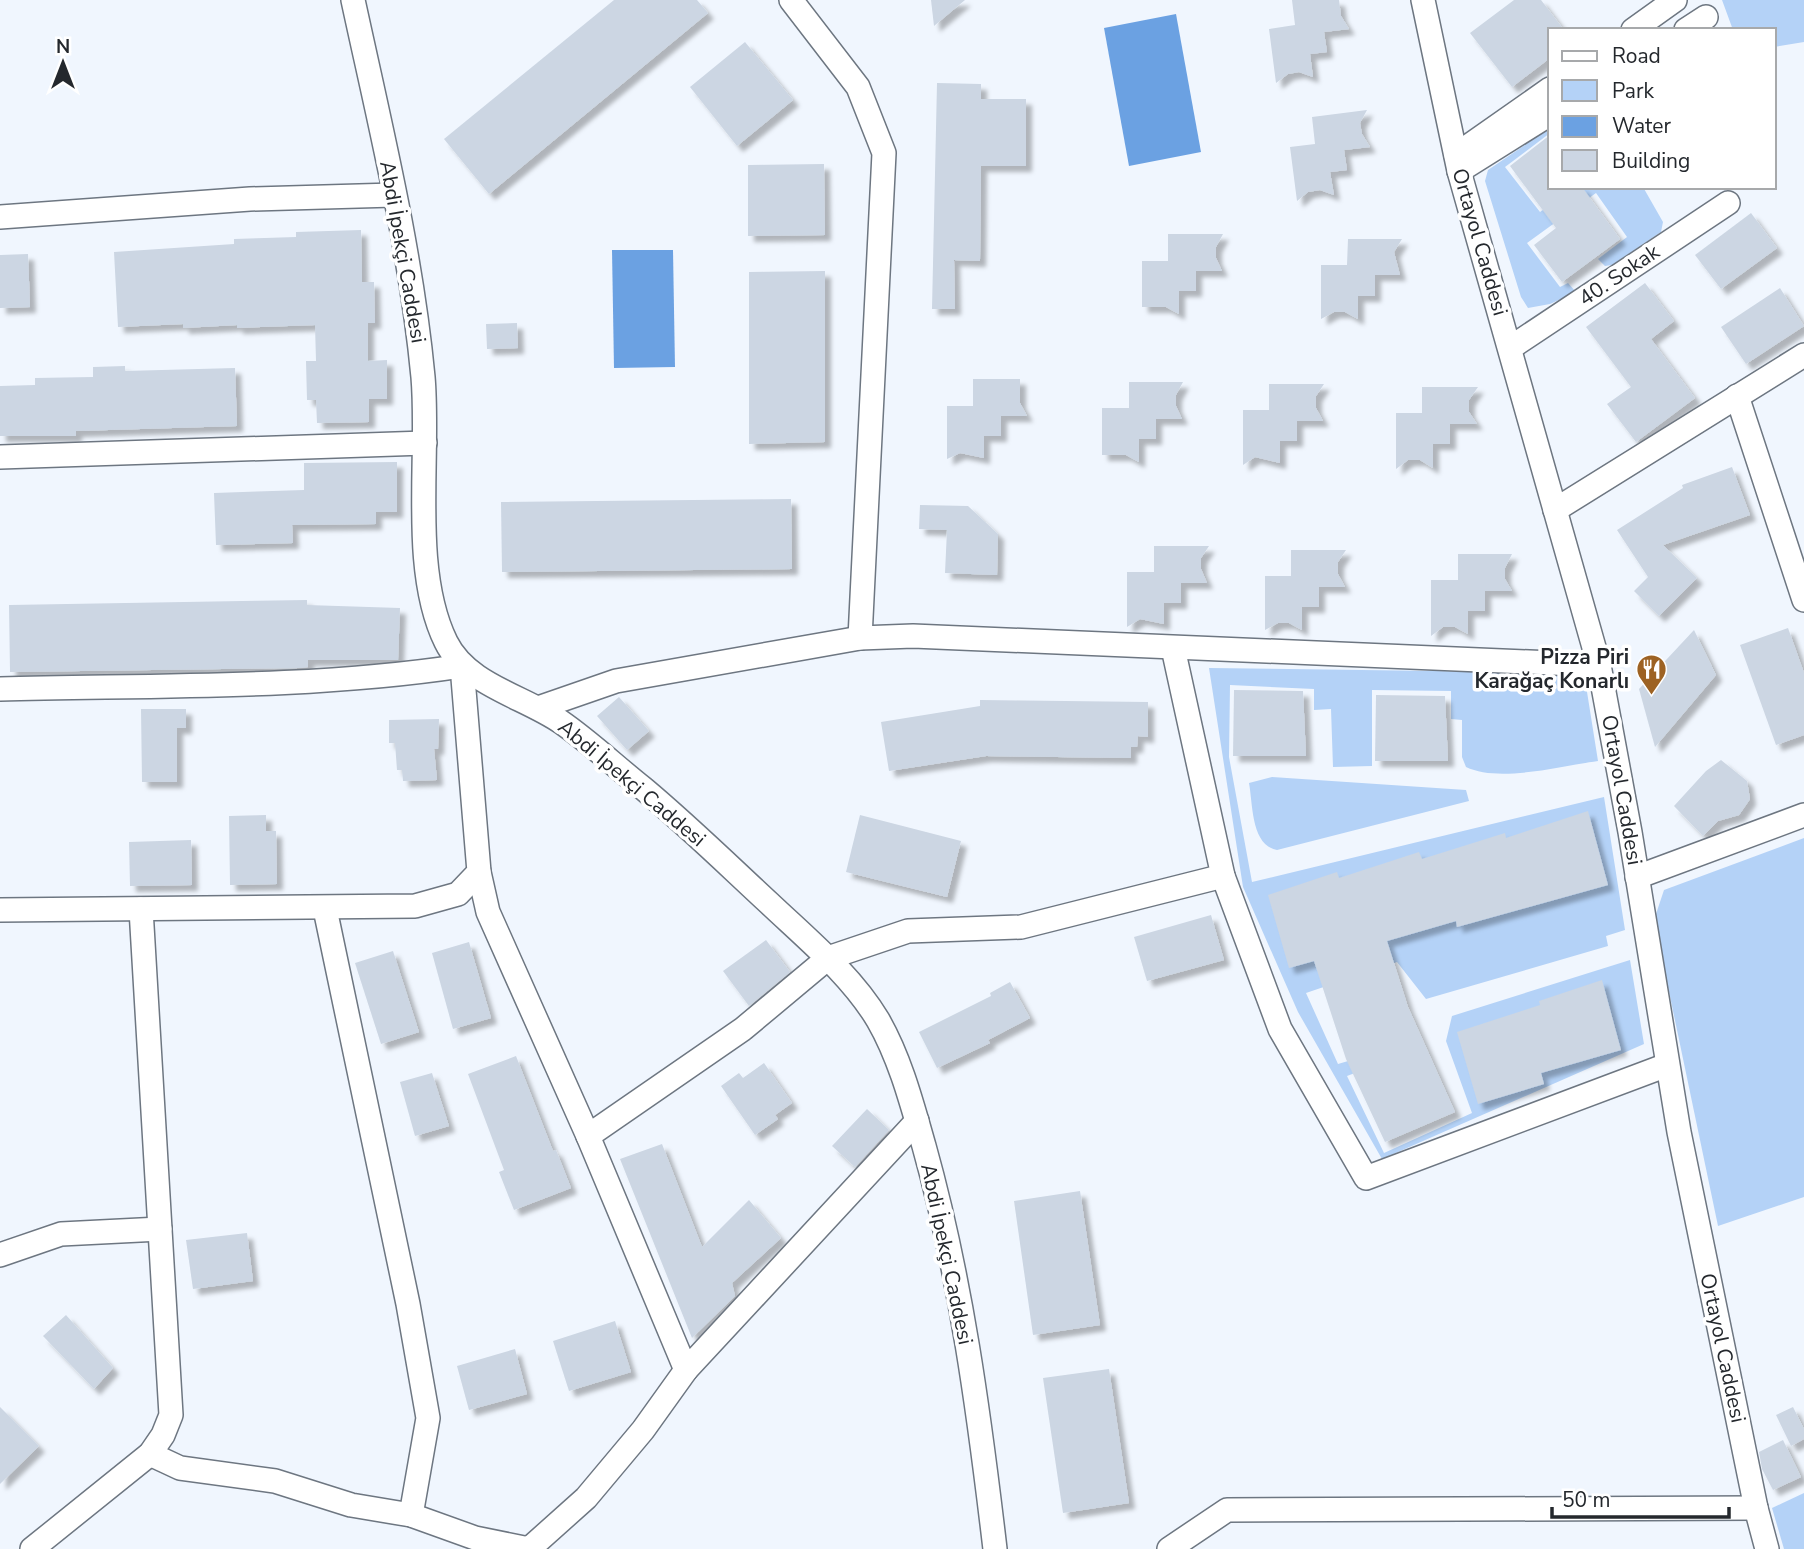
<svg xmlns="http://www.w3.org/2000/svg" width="1804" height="1549" font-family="'Nunito Sans',sans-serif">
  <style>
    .green { fill: #b4d2f7 }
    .water { fill: #6ba1e2 }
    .building { fill: #ccd6e3; filter: url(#shadow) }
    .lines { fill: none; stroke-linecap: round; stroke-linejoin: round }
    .minor-casing { stroke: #6d7681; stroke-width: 26 }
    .minor { stroke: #fff; stroke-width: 23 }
    .labels { text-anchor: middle; stroke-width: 7; stroke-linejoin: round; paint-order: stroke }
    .street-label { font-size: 21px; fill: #24282d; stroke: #fff }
    .poi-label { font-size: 21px; font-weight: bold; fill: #24282d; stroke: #fff; text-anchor: end }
  </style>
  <defs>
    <filter id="shadow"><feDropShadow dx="6" dy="6" stdDeviation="2" flood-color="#0004"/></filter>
  </defs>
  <rect width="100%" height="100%" fill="#f0f6fe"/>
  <!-- green -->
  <g class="green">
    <polygon points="1722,0 1804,0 1804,42 1774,47 1774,30 1733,30"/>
    <polygon points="1550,128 1550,133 1505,167 1540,212 1574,187 1643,187 1663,222 1661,232 1612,265 1605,266 1598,259 1627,237 1596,193 1527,243 1560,287 1568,283 1576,292 1550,304 1528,308 1521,297 1485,181 1488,170"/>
    <path d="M1209,668L1584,673L1598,761C1561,766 1499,783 1466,767L1462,757V720L1451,719V691L1372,690V766L1333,767L1331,709L1314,710V689L1230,685L1229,757L1252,882L1604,797L1625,930L1606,936L1608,946L1426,999L1397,962L1306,993L1338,1064L1419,1040L1423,1047L1347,1076L1384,1153L1472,1113L1446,1041L1452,1016L1630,960L1644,1044L1382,1159L1298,1012L1243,887Z"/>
    <path d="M1272,777L1466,790L1469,801L1277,850C1251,845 1253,805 1249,783Z"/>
    <polygon points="1804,838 1804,1197 1718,1226 1654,920 1664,890"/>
    <polygon points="1804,1493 1804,1549 1784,1549 1772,1508"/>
  </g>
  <!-- water -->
  <g class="water">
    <polygon points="1176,14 1201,152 1129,166 1104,28"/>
    <polygon points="612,250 673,250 675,367 614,368"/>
  </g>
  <!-- building -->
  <g class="building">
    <polygon points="614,0 697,0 708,13 489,194 444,139"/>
    <polygon points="931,0 965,0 934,26"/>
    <polygon points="1292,0 1339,0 1341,16 1349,29 1324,32 1327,52 1310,54 1313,77 1299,72 1288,74 1276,83 1269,29 1295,25"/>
    <polygon points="1514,0 1541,0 1564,30 1550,30 1550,58 1512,87 1470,33"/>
    <polygon points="745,42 793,100 737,146 690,87"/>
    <polygon points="937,83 981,84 981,99 1026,99 1026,166 981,166 980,261 954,260 955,309 932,309"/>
    <polygon points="1367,110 1360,123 1362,134 1370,147 1344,150 1347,170 1330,172 1334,195 1320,190 1308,192 1297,201 1290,147 1315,144 1312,117"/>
    <polygon points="1550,135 1550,187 1582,187 1620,239 1562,282 1534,245 1556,228 1510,166"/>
    <polygon points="824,164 825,235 748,236 748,165"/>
    <polygon points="1751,213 1777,248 1721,289 1695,255"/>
    <polygon points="361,230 362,282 374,282 375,323 368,323 368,361 387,360 387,399 369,399 369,422 317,423 316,400 307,400 306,361 316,361 315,325 237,328 237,325 183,328 183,324 118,327 114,252 234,244 234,239 296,237 296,232"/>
    <polygon points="1168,234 1223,234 1216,247 1216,258 1222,271 1196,271 1196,291 1179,291 1179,314 1166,307 1142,307 1142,261 1168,261"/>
    <polygon points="1348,239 1402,239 1394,252 1400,275 1375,275 1375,296 1358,296 1358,319 1345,312 1334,312 1321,319 1321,265 1347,265"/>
    <polygon points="28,254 30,307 0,308 0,255"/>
    <polygon points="825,271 825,442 749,444 749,272"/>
    <polygon points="1645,283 1674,321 1651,339 1695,398 1636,442 1607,404 1631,387 1586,327"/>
    <polygon points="1780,288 1804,326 1746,364 1721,327"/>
    <polygon points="517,323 518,348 487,349 486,324"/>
    <polygon points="125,366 125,371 235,368 237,426 76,431 76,436 0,436 0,386 35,385 35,378 93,377 93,367"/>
    <polygon points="973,379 1020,379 1020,403 1027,416 1001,416 1001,436 984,436 984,458 960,453 947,459 947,406 973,406"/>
    <polygon points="1129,382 1183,382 1176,395 1176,406 1182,419 1156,419 1156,439 1139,439 1139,462 1126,455 1102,455 1102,408 1129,408"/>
    <polygon points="1269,384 1324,384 1316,396 1316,408 1323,421 1297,421 1297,441 1280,441 1280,463 1255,457 1243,465 1243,410 1269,410"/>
    <polygon points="1422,387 1478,387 1469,400 1469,412 1477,424 1450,424 1450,444 1433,444 1433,468 1420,460 1408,460 1396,469 1396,413 1422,413"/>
    <polygon points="397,462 397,512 376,512 376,524 292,525 293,543 216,545 214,493 304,490 304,463"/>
    <polygon points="1732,467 1750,515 1663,545 1697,578 1659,616 1634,591 1648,577 1617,530 1683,488 1682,485"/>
    <polygon points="791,499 792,569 502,572 501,502"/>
    <polygon points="920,505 968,506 998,534 997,575 945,573 947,530 919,529"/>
    <polygon points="1154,546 1209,546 1201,558 1201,569 1207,583 1181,583 1181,603 1164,603 1164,624 1140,619 1127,627 1127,572 1154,572"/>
    <polygon points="1291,550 1346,550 1338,562 1338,574 1345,587 1319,587 1319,607 1302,607 1302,630 1289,623 1278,623 1265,630 1265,576 1291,576"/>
    <polygon points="1458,554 1512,554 1505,568 1505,579 1512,591 1485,591 1485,611 1468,611 1468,634 1455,627 1443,627 1431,636 1431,580 1458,580"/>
    <polygon points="307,600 307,605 400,608 398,660 308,660 308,667 299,668 10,672 9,605"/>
    <polygon points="1788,628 1804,673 1804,735 1776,745 1740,645"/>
    <polygon points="1694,630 1716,675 1655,747 1639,689"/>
    <polygon points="1234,690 1303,691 1306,756 1233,756"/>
    <polygon points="1376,695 1445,696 1448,761 1375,761"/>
    <polygon points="619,697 649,731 627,750 597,716"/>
    <polygon points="980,700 1148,702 1148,737 1138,736 1137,747 1131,747 1131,758 986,756 889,771 881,722 980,706"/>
    <polygon points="141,709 186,709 186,728 177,728 177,782 142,782"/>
    <polygon points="439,719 438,749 434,749 437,780 403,781 402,770 397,770 395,743 389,743 389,720"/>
    <polygon points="1721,760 1747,781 1750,799 1739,815 1718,821 1703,836 1674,806 1706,771"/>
    <polygon points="1588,811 1608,885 1457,927 1456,921 1387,941 1408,1007 1455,1112 1385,1142 1346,1059 1314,961 1289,968 1268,895 1337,872 1339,878 1419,852 1422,859 1505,833 1506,838"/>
    <polygon points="266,815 266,831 276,831 277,884 230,885 229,816"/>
    <polygon points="860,815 961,841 947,897 846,872"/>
    <polygon points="191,840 192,885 130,886 129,842"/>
    <polygon points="1211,915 1224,960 1147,981 1134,937"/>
    <polygon points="766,940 790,972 749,1006 723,971"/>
    <polygon points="469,942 491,1018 453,1029 432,953"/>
    <polygon points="393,951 419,1032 381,1044 355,963"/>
    <polygon points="1602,980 1621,1050 1541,1073 1544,1084 1478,1104 1457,1032 1540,1005 1539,1001"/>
    <polygon points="1010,982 1030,1018 988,1040 990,1043 937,1068 919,1032 991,996 990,993"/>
    <polygon points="516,1056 553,1151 556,1150 571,1188 514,1210 499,1172 504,1170 468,1074"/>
    <polygon points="764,1063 792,1103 775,1115 778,1119 755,1135 721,1086 739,1073 743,1078"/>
    <polygon points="432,1073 449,1126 415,1136 400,1082"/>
    <polygon points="867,1109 889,1130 855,1167 832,1146"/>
    <polygon points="662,1144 702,1247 749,1200 781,1238 732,1283 735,1296 692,1338 620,1159"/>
    <polygon points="1080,1191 1100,1325 1033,1335 1014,1201"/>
    <polygon points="247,1233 253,1281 193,1289 186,1240"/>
    <polygon points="66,1315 113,1368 94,1389 43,1336"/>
    <polygon points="615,1321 631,1372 569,1391 553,1341"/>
    <polygon points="515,1349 527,1394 469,1410 457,1366"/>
    <polygon points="1109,1369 1129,1503 1063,1513 1043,1378"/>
    <polygon points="0,1407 39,1446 0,1484"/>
    <polygon points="1793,1407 1804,1429 1804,1439 1791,1446 1776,1415"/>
    <polygon points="1783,1440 1801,1477 1773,1490 1762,1469 1759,1452"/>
  </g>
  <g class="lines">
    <defs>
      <g id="minor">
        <path d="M353,0C380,125 411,250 423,377C430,457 410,569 446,642C467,685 523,696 561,722C590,742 616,767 644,789C687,825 728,865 769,903C807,939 851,975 878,1020C900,1058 912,1104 924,1146C961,1278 979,1413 995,1549"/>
        <polyline points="791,0 858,87 884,153 860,638"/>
        <polyline points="1423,0 1459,171 1599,665 1630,832 1679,1132 1756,1508 1767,1549"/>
        <polyline points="1633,30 1675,0"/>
        <polyline points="1686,30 1706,17"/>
        <polyline points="1456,155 1550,89"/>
        <polyline points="1459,171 1550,114"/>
        <polyline points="0,217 250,199 394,195"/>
        <polyline points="1510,348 1728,203"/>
        <polyline points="1737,396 1804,600"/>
        <polyline points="0,457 425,443"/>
        <polyline points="1555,510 1804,355"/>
        <path d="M0,689C154,685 310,689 462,666L479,872L458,894L415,906L0,910"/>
        <polyline points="538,708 616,681 860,638 913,636 1599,665"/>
        <polyline points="479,872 488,912 588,1136"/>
        <polyline points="1223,876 1280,1029 1366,1178 1667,1065"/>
        <polyline points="1637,877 1804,815"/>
        <polyline points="325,909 408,1304 428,1418 411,1515"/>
        <polyline points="917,1121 686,1370 588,1136 743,1029 828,958 908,931 1021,927 1223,876 1173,648"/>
        <polyline points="0,1255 61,1234 160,1229"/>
        <polyline points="150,1454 180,1468 275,1481 351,1505 411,1515 475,1538 529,1549 586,1498 643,1430 686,1370"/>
        <polyline points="32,1549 150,1454 163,1435 171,1415 141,909"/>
        <polyline points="1169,1549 1227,1510 1756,1508"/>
      </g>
    </defs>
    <!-- minor casing -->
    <use href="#minor" class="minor-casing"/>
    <!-- minor -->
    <use href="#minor" class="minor"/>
  </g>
  <!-- icons -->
  <defs>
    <symbol id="restaurant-pin" viewBox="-11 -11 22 30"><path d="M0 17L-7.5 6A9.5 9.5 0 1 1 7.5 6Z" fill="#9d6223" stroke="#fff"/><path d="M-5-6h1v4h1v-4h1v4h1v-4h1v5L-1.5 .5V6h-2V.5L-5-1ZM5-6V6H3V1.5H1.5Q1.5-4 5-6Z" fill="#fff"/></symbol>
  </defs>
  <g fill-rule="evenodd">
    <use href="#restaurant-pin" x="1634" y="652" width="35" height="47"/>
  </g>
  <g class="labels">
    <!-- street labels -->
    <g class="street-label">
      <text transform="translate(1480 242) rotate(74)" y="7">Ortayol Caddesi</text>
      <text transform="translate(403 252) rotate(80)" y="7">Abdi İpekçi Caddesi</text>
      <text transform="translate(1619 275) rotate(-34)" y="7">40. Sokak</text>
      <text transform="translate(632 783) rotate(40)" y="7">Abdi İpekçi Caddesi</text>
      <text transform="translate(1622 790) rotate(80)" y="7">Ortayol Caddesi</text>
      <text transform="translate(947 1254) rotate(78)" y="7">Abdi İpekçi Caddesi</text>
      <text transform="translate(1723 1348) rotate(78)" y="7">Ortayol Caddesi</text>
    </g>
    <!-- poi labels -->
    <g class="poi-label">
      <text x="1629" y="664">Pizza Piri<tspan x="1629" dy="24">Karağaç Konarlı</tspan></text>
    </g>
  </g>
  <!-- legend -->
  <rect x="1548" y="28" width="228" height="161" fill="#ffffff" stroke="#a7a9ab" stroke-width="2"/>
  <rect x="1562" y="51" width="35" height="10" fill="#ffffff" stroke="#a7a9ab" stroke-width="2"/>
  <text x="1612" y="63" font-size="21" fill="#24282d">Road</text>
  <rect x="1562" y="80" width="35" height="21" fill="#b4d2f7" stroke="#a7a9ab" stroke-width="2"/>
  <text x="1612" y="98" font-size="21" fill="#24282d">Park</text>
  <rect x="1562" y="116" width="35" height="21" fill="#6ba1e2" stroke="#a7a9ab" stroke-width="2"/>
  <text x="1612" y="133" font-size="21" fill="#24282d">Water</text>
  <rect x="1562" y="150" width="35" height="21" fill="#ccd6e3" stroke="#a7a9ab" stroke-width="2"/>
  <text x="1612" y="168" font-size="21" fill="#24282d">Building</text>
  <!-- north arrow -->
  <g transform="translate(63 63)" stroke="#ffffff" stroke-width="5" paint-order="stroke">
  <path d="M0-5L12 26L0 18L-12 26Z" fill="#24282d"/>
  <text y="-10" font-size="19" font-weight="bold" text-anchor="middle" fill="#24282d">N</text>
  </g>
  <!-- scale -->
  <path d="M1552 1507v10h177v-10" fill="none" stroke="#24282d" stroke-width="3.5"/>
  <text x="1562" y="1507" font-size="21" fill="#24282d" stroke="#ffffff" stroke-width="5" paint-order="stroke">50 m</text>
</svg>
